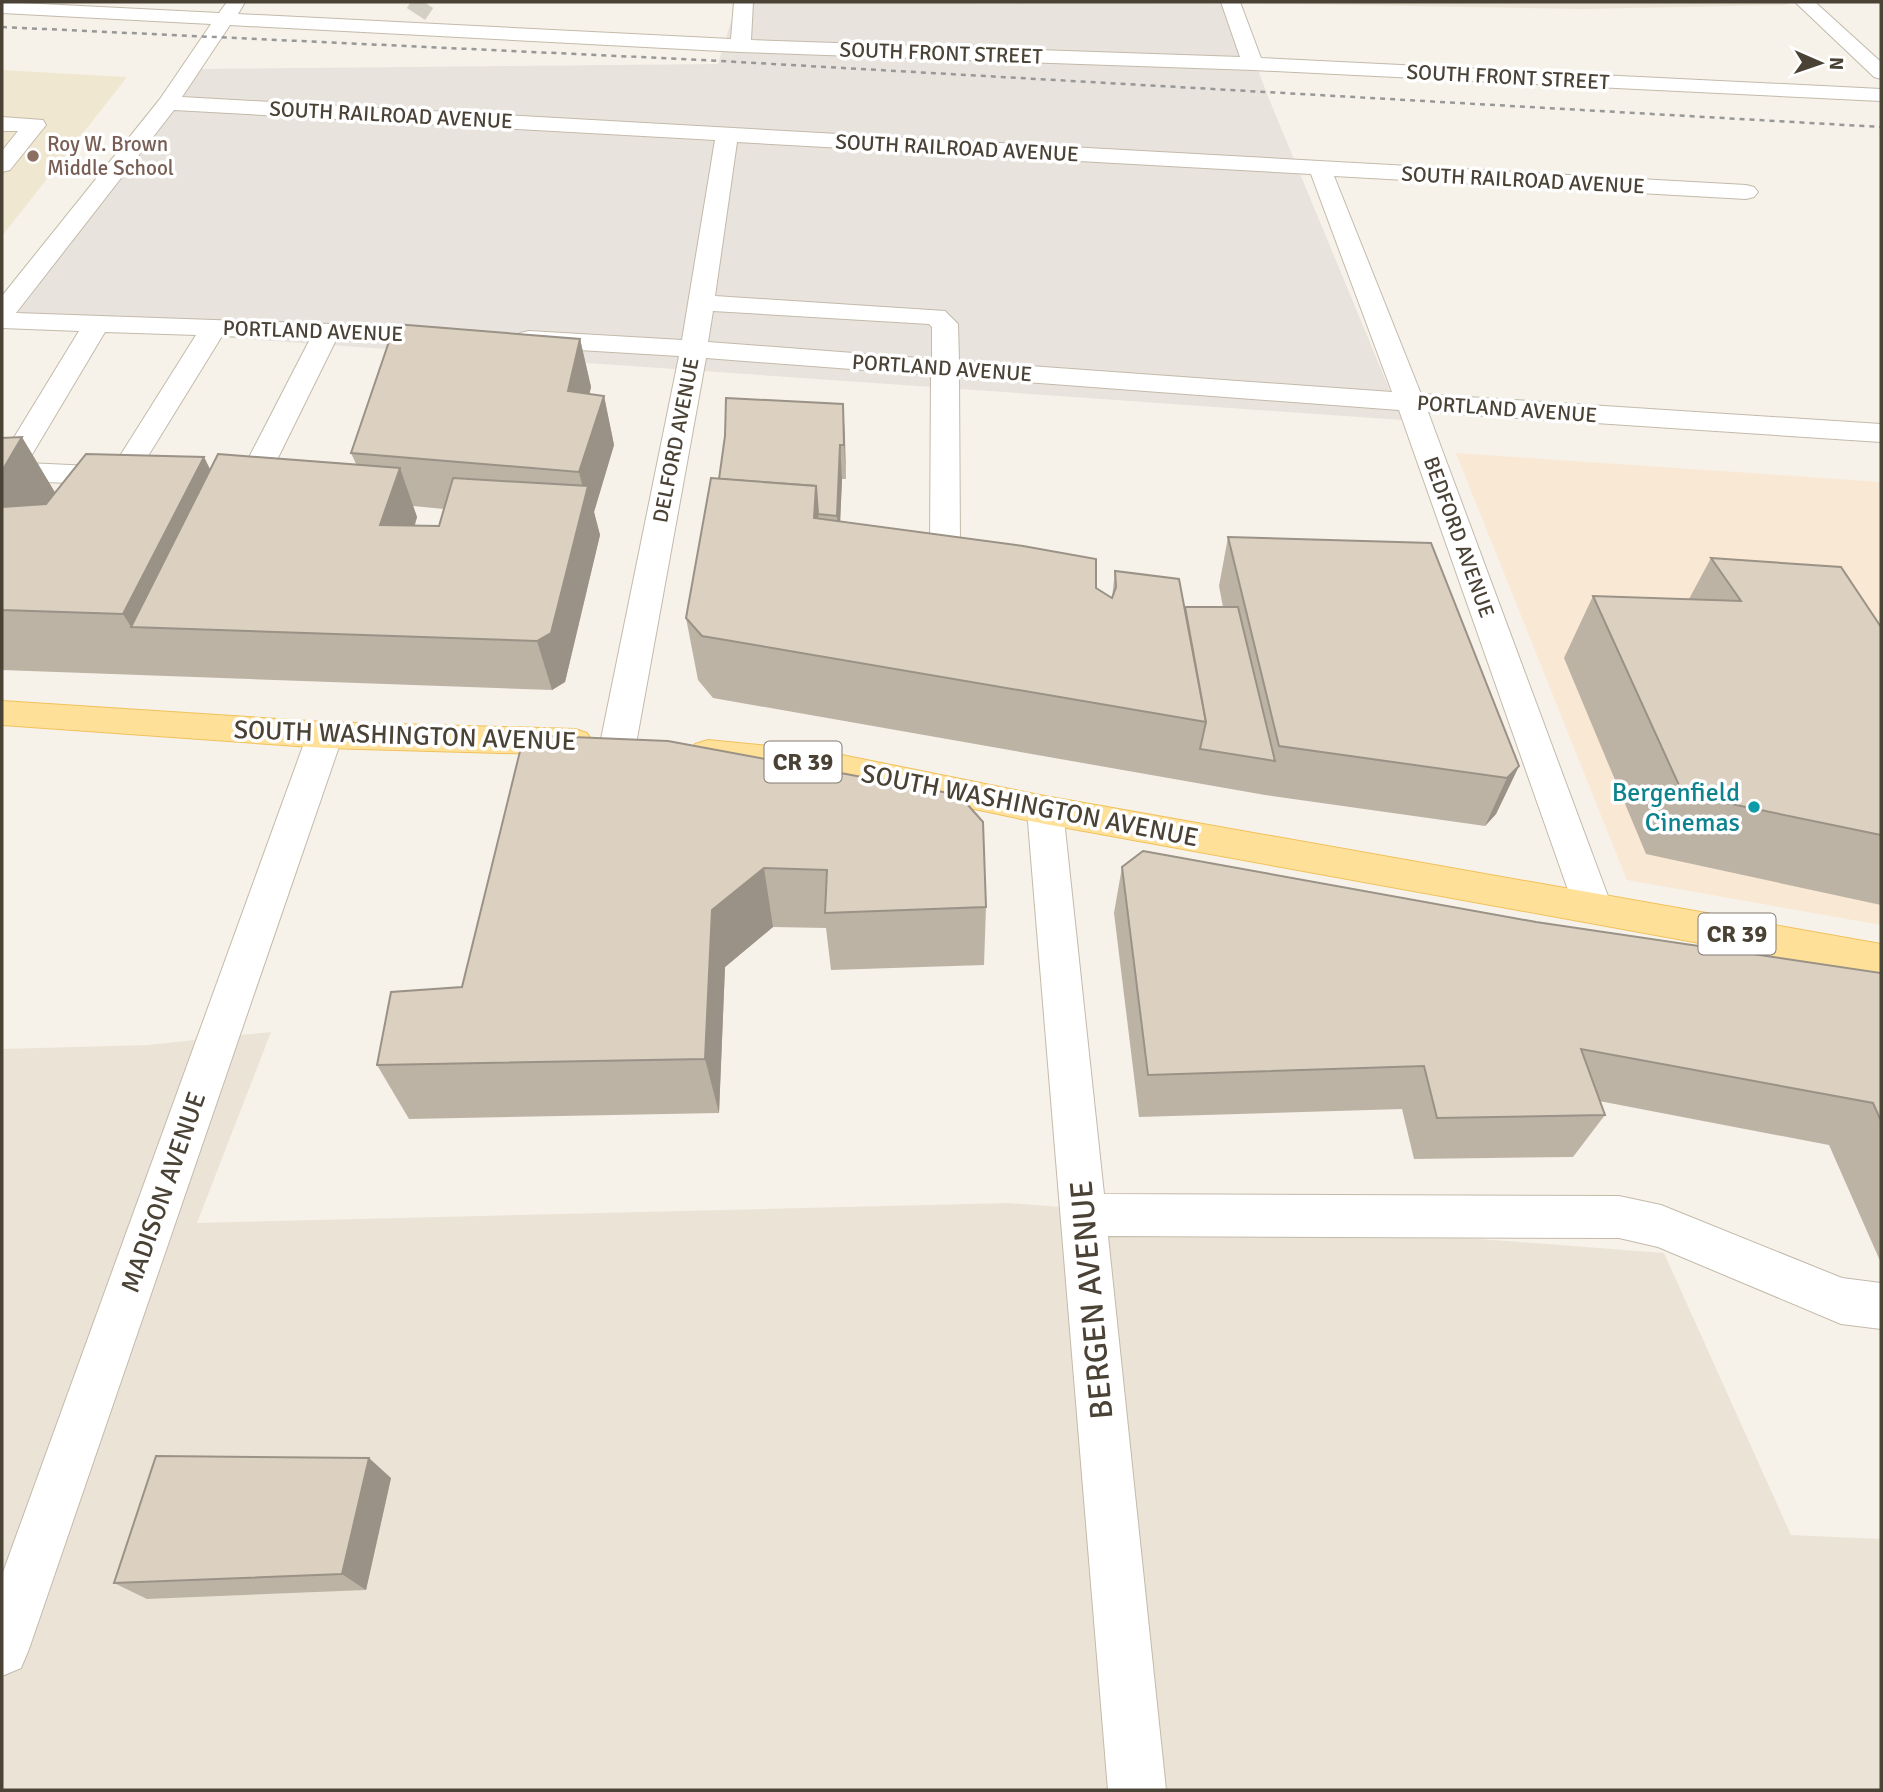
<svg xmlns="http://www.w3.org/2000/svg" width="1883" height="1792" font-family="Signika,sans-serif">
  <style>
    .residential { fill: #ebe4d6 }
    .commercial { fill: #f9e8d3 }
    .industrial { fill: #e9e3dd }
    .education { fill: #f0e7d1 }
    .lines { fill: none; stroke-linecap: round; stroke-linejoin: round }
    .minor-tunnel { stroke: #d4cfc5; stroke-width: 22; stroke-dasharray: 22 11; stroke-linecap: butt }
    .minor-casing { stroke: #c3baaa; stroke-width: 2 }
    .major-casing { stroke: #f1c15c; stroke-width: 2 }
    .minor { fill: #fff; fill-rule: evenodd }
    .major { fill: #ffe099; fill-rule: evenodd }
    .rail { stroke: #989898; stroke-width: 2.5; stroke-dasharray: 5 5; stroke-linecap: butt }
    .wall { fill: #bdb3a5; fill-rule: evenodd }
    .shaded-wall { fill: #9a9286 }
    .building { fill: #dcd0c0; stroke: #9a9286; stroke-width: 2 }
    .education-dot { fill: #8d6e63; stroke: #fff; stroke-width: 2.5 }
    .culture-dot { fill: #0f9aa8; stroke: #fff; stroke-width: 2.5 }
    .labels { text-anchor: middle; stroke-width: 7; stroke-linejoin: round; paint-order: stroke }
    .far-street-label { font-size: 21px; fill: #4b4236; stroke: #fff }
    .far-education-label { font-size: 21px; fill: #785e54; stroke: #fff; text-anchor: start }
    .shield { fill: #fff; stroke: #817b72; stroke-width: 2 }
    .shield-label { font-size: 24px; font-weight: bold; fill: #4b4236 }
    .street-label { font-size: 26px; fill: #4b4236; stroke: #fff }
    .culture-label { font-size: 26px; fill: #0d838f; stroke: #fff; text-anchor: end }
    .near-street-label { font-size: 32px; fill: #4b4236; stroke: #fff }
  </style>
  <rect width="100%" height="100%" fill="#f6f2e9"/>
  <!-- residential -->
  <g class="residential">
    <polygon points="1191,2 1797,2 1785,5 1583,9"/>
    <polygon points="271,1032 197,1223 1009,1203 1664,1253 1791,1535 1881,1539 1881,1790 2,1790 2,1049 147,1045"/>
  </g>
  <!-- commercial -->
  <polygon class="commercial" points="1456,453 1881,482 1881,925 1627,880"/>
  <!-- industrial -->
  <polygon class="industrial" points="737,2 1234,4 1267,94 1402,420 2,322 195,69 718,64"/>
  <!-- education -->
  <polygon class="education" points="2,70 127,77 2,236"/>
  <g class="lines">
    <!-- minor-tunnel -->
    <polyline class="minor-tunnel" points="416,14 424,2"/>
    <defs>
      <g id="minor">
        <path d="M2,2L219,13L227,2H245L238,14L731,39L734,2H753L751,40L1240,57L1221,2H1240L1261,58L1881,89V101L1253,70L740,52L230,25L182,97L1746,185L1754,187L1758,192L1754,197L1746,199L1334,176L1421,394L1881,424V442L1428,412L1612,907L1607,918L1593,922L1579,918L1574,907L1399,410L959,377L960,546L956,553L945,556L934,553L930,546L931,375L706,358L636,744L630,753L618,757L606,753L600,744L679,356L529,347L520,345L516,339L520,333L529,331L682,340L715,140L174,110L16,313L444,328L453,330L457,336L453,342L444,344L336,340L270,474C257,492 231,490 212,485L207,479L212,473L243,469L310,339L222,336L132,482L122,485L18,481L2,475V457L79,331L2,328V296L160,99L211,24L2,13ZM737,142L1311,174L1392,392L959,361L958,324L945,311L715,296ZM713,311L929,324L932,327V359L708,342ZM105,332L196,335L113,467L27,463Z"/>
        <polygon points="1795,2 1815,2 1881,62 1881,79 1874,77"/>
        <polygon points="2,117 43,120 46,125 10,170 2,172 2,151 18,131 2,131"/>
        <polygon points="325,722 337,726 343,735 29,1649 21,1668 2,1676 2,1575 307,735 313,726"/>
        <polygon points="1045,796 1058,800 1063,810 1104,1194 1619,1196 1661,1205 1842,1278 1881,1283 1881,1329 1841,1324 1658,1247 1619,1238 1108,1236 1166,1790 1108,1790 1027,810 1032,800"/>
      </g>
      <g id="major">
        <polygon points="2,701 325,722 575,729 587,733 593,742 587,751 575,755 325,748 2,725"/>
        <polygon points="708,740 822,751 1045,796 1881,944 1881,976 1045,824 822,777 708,766 695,762 690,753 695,744"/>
      </g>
    </defs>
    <!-- minor casing -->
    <use href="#minor" class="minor-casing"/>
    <!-- major casing -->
    <use href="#major" class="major-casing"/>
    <!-- minor -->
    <use href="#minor" class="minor"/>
    <!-- major -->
    <use href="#major" class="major"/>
    <!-- rail -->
    <polyline class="rail" points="2,27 703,60 1881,127"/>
  </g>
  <!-- wall -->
  <g class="wall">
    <path d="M580,339L591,387L589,394L604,396L614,445L594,512L600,535L565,682L552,690L2,670V438L55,493L204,457L210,469L356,464L351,453ZM413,506L444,509L439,526L415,525L417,517Z"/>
    <polygon points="843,404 846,479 842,479 840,521 1096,588 1112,598 1115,571 1185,607 1223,607 1219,586 1228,537 1519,766 1496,814 1485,826 1265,795 713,698 698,680 686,618 719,479"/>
    <polygon points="1711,558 1881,627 1881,905 1646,854 1564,658 1593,596 1689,599"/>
    <polygon points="668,741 986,907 984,965 831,970 826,928 773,927 725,967 719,1113 409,1119 377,1065 462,987"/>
    <polygon points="1122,867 1536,922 1881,973 1881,1263 1829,1145 1599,1101 1605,1115 1573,1157 1414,1159 1402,1109 1139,1117 1114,913"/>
    <polygon points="391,1478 366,1590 147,1599 114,1583"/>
  </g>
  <!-- shaded-wall -->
  <g class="shaded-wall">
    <polygon points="580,339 591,387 580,440 568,391"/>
    <polygon points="604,396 614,445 594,512 600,535 565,682 552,690 537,641 585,497 579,472"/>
    <polygon points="843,404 845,438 846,479 844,445"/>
    <polygon points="22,437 59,499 2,542 2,471"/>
    <polygon points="840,445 842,479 839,550 837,516"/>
    <polygon points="204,457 234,519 131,627 123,614"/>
    <polygon points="400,468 417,517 399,574 380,525"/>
    <polygon points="816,486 821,549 814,518"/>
    <polygon points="1519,766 1496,814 1485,826 1507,778"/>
    <polygon points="764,868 773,927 725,967 719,1113 705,1059 712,910"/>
    <polygon points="369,1458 391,1478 366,1590 342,1574"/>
  </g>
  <!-- building -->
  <g class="building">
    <polygon points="395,324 580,339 568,391 604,396 579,472 351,453"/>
    <polygon points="726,398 843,404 844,445 840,445 837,516 818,514 816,486 719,479 725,436"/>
    <polygon points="22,437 2,471 2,438"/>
    <polygon points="86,454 204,457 123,614 2,610 2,507 46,504"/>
    <polygon points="218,454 400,468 380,525 439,526 453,478 588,486 551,633 537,641 131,627"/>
    <polygon points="711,478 816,486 814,518 1023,546 1096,559 1096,588 1112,598 1116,587 1115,571 1179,579 1206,722 702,636 686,618"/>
    <polygon points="1228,537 1431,543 1519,766 1507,778 1279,746"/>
    <polygon points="1711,558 1841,567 1881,627 1881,835 1683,794 1593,596 1741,601"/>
    <polygon points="1185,607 1238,607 1275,761 1200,749 1206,722"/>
    <polygon points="524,735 668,741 959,795 983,822 986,907 825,913 827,870 764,868 712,910 705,1059 377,1065 391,992 462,987"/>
    <polygon points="1143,851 1536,922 1881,973 1881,1121 1873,1103 1581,1049 1605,1115 1437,1118 1424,1066 1148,1075 1122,867"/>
    <polygon points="156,1456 369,1458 342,1574 114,1583"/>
  </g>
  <!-- markers -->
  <circle class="education-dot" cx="33" cy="156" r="7"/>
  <circle class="culture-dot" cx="1754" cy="807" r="7"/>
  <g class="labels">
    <!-- far-street labels -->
    <g class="far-street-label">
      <text transform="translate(941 53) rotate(2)" y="7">SOUTH FRONT STREET</text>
      <text transform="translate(1508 77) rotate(3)" y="7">SOUTH FRONT STREET</text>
      <text transform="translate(391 115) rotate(3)" y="7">SOUTH RAILROAD AVENUE</text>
      <text transform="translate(957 148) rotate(3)" y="7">SOUTH RAILROAD AVENUE</text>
      <text transform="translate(1523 180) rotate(3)" y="7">SOUTH RAILROAD AVENUE</text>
      <text transform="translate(313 331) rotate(2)" y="7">PORTLAND AVENUE</text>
      <text transform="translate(942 368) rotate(4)" y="7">PORTLAND AVENUE</text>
      <text transform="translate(1507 409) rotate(4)" y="7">PORTLAND AVENUE</text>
      <text transform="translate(676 440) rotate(-79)" y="7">DELFORD AVENUE</text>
      <text transform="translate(1459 537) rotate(70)" y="7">BEDFORD AVENUE</text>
    </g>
    <!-- far-education labels -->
    <g class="far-education-label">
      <text x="47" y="151">Roy W. Brown<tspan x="47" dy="24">Middle School</tspan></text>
    </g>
    <!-- shield labels -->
    <g class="shield">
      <rect x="764.5" y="741.5" width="77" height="41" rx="5"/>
      <rect x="1698.5" y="913.5" width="77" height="41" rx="5"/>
    </g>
    <g class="shield-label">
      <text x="803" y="770">CR 39</text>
      <text x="1737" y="942">CR 39</text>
    </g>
    <!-- street labels -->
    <g class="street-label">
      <text transform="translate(405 735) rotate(2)" y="9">SOUTH WASHINGTON AVENUE</text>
      <text transform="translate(1030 805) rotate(11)" y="9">SOUTH WASHINGTON AVENUE</text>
      <text transform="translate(163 1192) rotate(-71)" y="9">MADISON AVENUE</text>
    </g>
    <!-- culture labels -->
    <g class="culture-label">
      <text x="1740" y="801">Bergenfield<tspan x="1740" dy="30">Cinemas</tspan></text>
    </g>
    <!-- near-street labels -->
    <g class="near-street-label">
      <text transform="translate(1091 1300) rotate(-95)" y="11">BERGEN AVENUE</text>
    </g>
  </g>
  <!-- border -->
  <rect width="1883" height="1792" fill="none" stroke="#4b4236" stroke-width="7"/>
  <!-- north arrow -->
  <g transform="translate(1820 63) rotate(92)" stroke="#ffffff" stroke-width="5" paint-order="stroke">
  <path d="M0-5L12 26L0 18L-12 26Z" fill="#4b4236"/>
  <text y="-10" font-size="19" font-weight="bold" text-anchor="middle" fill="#4b4236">N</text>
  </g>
</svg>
